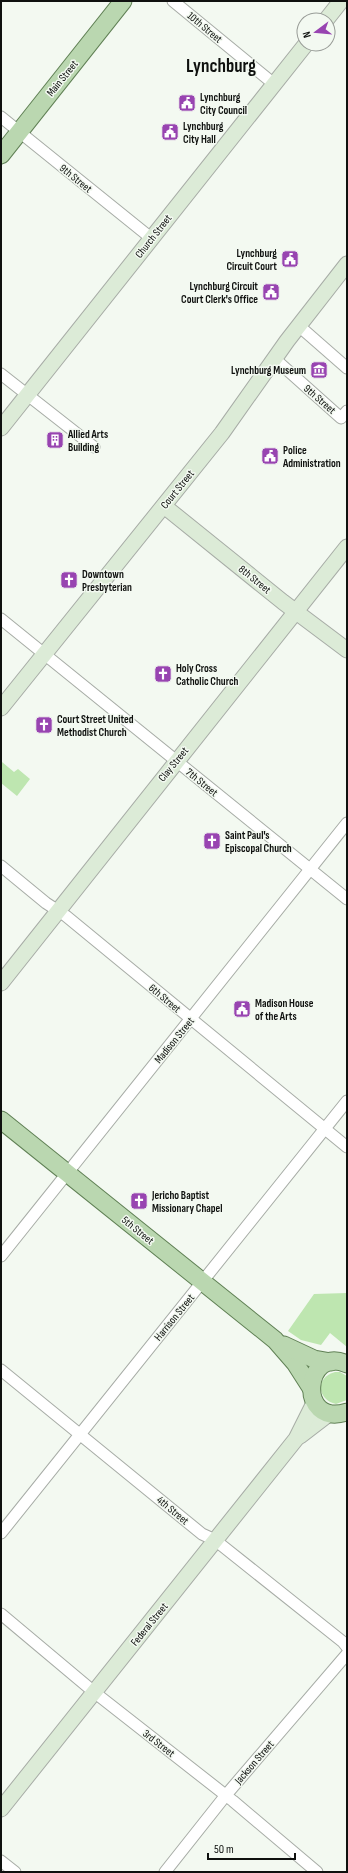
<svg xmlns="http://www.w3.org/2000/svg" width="348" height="1873" font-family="'Sofia Sans Condensed',sans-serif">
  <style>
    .green { fill: #bee6b0 }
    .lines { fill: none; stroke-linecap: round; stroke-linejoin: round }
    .street-casing { stroke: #a7aca6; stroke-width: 13 }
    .secondary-casing { stroke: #a7aca6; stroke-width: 17 }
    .primary-casing { stroke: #608055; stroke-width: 19 }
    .street { stroke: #fff; stroke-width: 11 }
    .secondary { stroke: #dcebd7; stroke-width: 15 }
    .primary { stroke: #bad7b0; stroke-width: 17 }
    .labels { text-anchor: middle; stroke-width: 3; stroke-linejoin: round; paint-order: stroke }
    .street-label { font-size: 11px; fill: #0f110f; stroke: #f3f9f1 }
    .poi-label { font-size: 11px; font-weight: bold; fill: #0f110f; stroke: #f3f9f1; text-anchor: start }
    .town-label { font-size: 19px; font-weight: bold; fill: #0f110f; stroke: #f3f9f1 }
  </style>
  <rect width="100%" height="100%" fill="#f3f9f1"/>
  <!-- green -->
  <g class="green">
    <polygon points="2,762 14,772 18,769 30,779 17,796 1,783"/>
    <polygon points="347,1293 347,1347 330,1333 321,1345 301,1340 288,1331 314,1294"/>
    <path d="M335,1372H340L347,1376V1400L336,1404C317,1400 315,1377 335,1372Z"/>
  </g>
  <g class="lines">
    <defs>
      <g id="street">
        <polyline points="173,1 274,84"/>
        <polyline points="1,117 151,238"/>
        <polyline points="299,326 347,368"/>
        <polyline points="275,359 341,418 347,411"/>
        <polyline points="1,374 94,447"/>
        <polyline points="1,619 347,899"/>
        <polyline points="1,866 46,903 66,916 347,1147"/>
        <polyline points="1,1256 347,823"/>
        <polyline points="1,1370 202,1534 215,1540 343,1642 347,1647"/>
        <polyline points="1,1533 347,1101"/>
        <polyline points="1,1614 94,1692 233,1801 317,1872"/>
        <polyline points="1,1861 15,1872"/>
        <polyline points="165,1872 226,1795 347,1654"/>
      </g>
      <g id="secondary">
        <polyline points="326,20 341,1"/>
        <polyline points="1,428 306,44"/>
        <polyline points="164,506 283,602 347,650"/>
        <polyline points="1,708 222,433 287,341 347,264"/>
        <polyline points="1,983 347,547"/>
        <polyline points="300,1436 330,1413"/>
        <polyline points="1,1809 296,1439 315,1401"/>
      </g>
      <g id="primary">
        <polyline points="1,155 123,1"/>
        <polyline points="1,1120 275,1340 295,1363 311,1388"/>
        <polyline points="284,1345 314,1359 331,1362"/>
        <path d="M347,1364C304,1344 296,1428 347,1412"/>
      </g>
    </defs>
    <!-- street casing -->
    <use href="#street" class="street-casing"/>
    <!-- secondary casing -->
    <use href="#secondary" class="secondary-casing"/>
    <!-- primary casing -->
    <use href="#primary" class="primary-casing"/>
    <!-- street -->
    <use href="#street" class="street"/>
    <!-- secondary -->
    <use href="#secondary" class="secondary"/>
    <!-- primary -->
    <use href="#primary" class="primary"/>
  </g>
  <!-- icons -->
  <defs>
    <symbol id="civic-square" viewBox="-11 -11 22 22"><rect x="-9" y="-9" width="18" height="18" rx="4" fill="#9844b1" stroke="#f3f9f1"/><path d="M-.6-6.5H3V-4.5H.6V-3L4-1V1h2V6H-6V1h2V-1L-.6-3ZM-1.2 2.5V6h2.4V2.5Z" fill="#fff"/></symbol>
    <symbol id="museum-square" viewBox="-11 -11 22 22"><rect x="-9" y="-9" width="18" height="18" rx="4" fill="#9844b1" stroke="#f3f9f1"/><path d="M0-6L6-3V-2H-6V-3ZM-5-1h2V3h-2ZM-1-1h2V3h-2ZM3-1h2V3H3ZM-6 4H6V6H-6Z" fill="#fff"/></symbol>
    <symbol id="building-square" viewBox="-11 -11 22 22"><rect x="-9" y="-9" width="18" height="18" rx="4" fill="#9844b1" stroke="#f3f9f1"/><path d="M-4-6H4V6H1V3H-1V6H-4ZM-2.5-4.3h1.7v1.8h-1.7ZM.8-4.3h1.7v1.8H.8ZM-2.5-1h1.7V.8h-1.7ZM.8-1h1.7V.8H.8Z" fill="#fff"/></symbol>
    <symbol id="church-square" viewBox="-11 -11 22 22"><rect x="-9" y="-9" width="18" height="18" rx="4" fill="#9844b1" stroke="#f3f9f1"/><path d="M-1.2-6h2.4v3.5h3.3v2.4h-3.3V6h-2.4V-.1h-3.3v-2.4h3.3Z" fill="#fff"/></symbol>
  </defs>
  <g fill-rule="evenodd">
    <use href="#civic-square" x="177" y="93" width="20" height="20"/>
    <use href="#civic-square" x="160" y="122" width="20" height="20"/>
    <use href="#civic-square" x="280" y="249" width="20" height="20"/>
    <use href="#civic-square" x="261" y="282" width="20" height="20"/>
    <use href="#museum-square" x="309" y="360" width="20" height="20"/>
    <use href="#building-square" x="45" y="430" width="20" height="20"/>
    <use href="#civic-square" x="260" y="446" width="20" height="20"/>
    <use href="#church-square" x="59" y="570" width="20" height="20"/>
    <use href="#church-square" x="153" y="664" width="20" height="20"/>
    <use href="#church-square" x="34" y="715" width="20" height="20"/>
    <use href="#church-square" x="202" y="831" width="20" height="20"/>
    <use href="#civic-square" x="232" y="999" width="20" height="20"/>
    <use href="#church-square" x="129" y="1191" width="20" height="20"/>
  </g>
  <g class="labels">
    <!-- street labels -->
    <g class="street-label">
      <text transform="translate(205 27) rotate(40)" y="4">10th Street</text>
      <text transform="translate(62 78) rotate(-51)" y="4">Main Street</text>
      <text transform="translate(76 178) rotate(39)" y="4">9th Street</text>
      <text transform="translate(153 236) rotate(-52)" y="4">Church Street</text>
      <text transform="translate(320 399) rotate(41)" y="4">9th Street</text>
      <text transform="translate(177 489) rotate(-51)" y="4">Court Street</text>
      <text transform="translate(255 579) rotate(39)" y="4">8th Street</text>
      <text transform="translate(173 764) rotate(-51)" y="4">Clay Street</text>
      <text transform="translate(202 782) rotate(39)" y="4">7th Street</text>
      <text transform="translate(165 998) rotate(40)" y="4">6th Street</text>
      <text transform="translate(174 1040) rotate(-51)" y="4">Madison Street</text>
      <text transform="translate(138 1230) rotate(39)" y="4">5th Street</text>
      <text transform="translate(174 1317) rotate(-51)" y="4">Harrison Street</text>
      <text transform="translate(173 1510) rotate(40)" y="4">4th Street</text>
      <text transform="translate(149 1624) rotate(-51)" y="4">Federal Street</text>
      <text transform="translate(159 1743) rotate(38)" y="4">3rd Street</text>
      <text transform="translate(254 1762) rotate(-49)" y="4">Jackson Street</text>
    </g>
    <!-- poi labels -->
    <g class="poi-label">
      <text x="200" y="101">Lynchburg<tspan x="200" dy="13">City Council</tspan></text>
      <text x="183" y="130">Lynchburg<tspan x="183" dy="13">City Hall</tspan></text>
      <text x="277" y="257" text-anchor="end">Lynchburg<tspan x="277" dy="13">Circuit Court</tspan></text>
      <text x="258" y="290" text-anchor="end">Lynchburg Circuit<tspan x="258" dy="13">Court Clerk's Office</tspan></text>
      <text x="306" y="374" text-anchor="end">Lynchburg Museum</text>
      <text x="68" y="438">Allied Arts<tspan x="68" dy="13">Building</tspan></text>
      <text x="283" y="454">Police<tspan x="283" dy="13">Administration</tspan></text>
      <text x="82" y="578">Downtown<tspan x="82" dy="13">Presbyterian</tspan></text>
      <text x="176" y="672">Holy Cross<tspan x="176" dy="13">Catholic Church</tspan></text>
      <text x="57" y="723">Court Street United<tspan x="57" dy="13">Methodist Church</tspan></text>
      <text x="225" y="839">Saint Paul's<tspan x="225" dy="13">Episcopal Church</tspan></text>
      <text x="255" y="1007">Madison House<tspan x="255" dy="13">of the Arts</tspan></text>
      <text x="152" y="1199">Jericho Baptist<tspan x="152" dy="13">Missionary Chapel</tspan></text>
    </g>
    <!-- town labels -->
    <g class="town-label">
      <text x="221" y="72">Lynchburg</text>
    </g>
  </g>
  <!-- border -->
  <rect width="348" height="1873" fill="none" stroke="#0f110f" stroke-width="4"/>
  <!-- north arrow -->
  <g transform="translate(316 32) rotate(254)"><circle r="19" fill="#f3f9f1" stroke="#989c97"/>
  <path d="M0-3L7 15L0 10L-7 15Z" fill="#9844b1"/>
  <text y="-6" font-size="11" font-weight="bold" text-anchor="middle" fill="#0f110f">N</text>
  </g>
  <!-- scale -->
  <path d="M208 1853v6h87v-6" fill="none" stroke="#0f110f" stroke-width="2"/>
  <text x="214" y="1853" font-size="12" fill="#0f110f" stroke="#f3f9f1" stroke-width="3" paint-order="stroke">50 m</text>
</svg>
